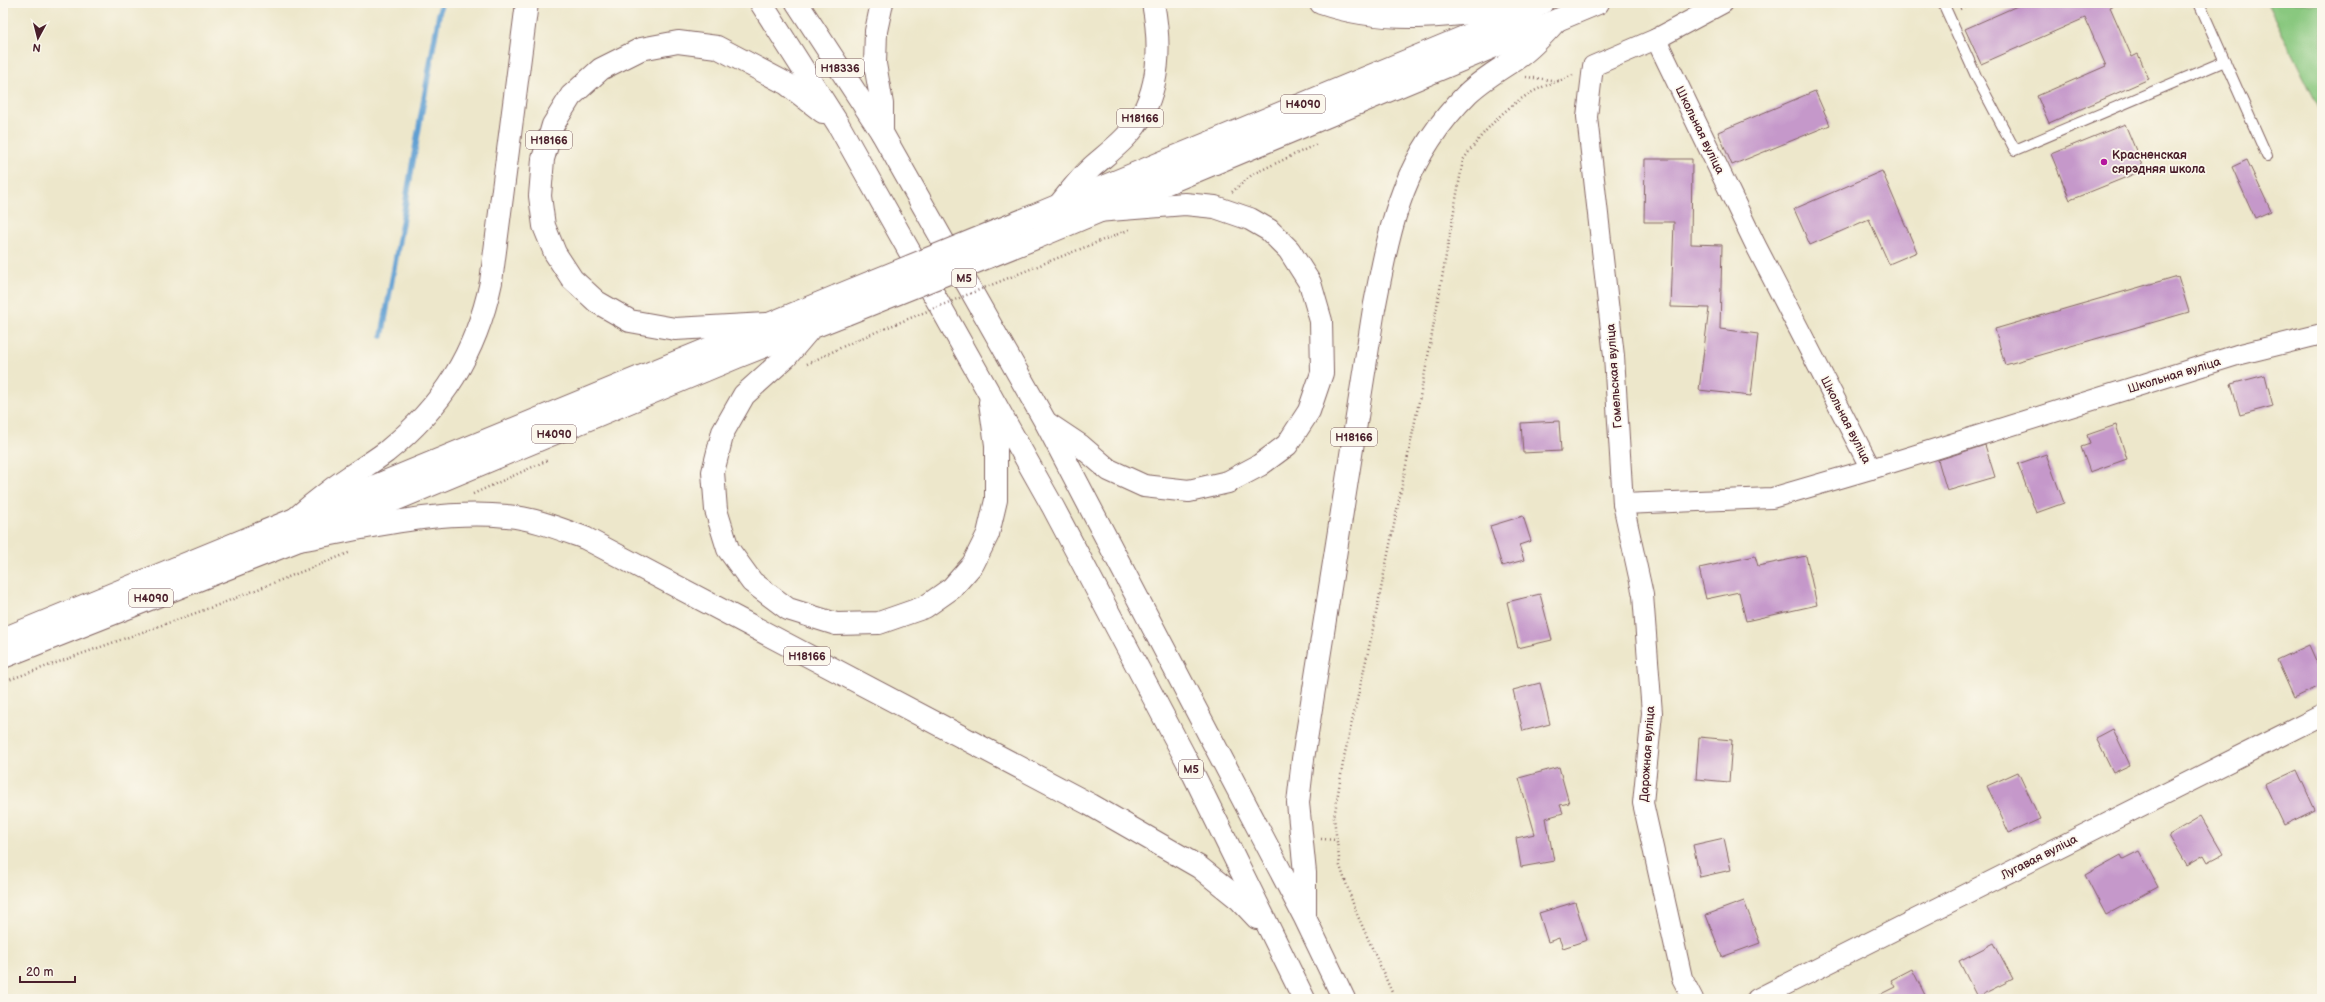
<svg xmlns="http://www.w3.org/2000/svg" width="2325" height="1002" font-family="'Balsamiq Sans',sans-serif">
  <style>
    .green { fill: #89c87f; stroke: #6a7455 }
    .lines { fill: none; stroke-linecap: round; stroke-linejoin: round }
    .stream { stroke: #5f9fd2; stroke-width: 5.5 }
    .building { fill: #c598ca }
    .lane-casing { stroke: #836563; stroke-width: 12 }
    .street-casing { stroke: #836563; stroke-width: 22 }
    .primary-casing { stroke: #836563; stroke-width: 24 }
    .highway-casing { stroke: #836563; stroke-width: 24 }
    .path { stroke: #836563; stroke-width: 2.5; stroke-dasharray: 1 3; stroke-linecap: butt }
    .lane { stroke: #fff; stroke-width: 10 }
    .street { stroke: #fff; stroke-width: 20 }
    .primary { stroke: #fff; stroke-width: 22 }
    .highway { stroke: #fff; stroke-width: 22 }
    .primary-bridge-casing { stroke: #836563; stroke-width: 24; stroke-linecap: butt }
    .path-bridge { stroke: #836563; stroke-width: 2.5; stroke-dasharray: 1 3; stroke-linecap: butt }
    .primary-bridge { stroke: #fff; stroke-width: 22 }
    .poi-dot { fill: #b5179e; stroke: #fbf7ec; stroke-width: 1.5 }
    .labels { text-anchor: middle; stroke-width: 3.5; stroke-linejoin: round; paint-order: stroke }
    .shield { fill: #fbf7ec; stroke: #7f6065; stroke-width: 1 }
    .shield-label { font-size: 11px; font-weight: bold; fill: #4a1f2b }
    .street-label { font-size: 12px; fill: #4a1f2b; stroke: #fbf7ec }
    .poi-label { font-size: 12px; font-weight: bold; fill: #4a1f2b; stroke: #fbf7ec; text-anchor: start }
  </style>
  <rect width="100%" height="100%" fill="#fbf7ec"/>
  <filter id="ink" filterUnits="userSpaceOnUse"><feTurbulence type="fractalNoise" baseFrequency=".025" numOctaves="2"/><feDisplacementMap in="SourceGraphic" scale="8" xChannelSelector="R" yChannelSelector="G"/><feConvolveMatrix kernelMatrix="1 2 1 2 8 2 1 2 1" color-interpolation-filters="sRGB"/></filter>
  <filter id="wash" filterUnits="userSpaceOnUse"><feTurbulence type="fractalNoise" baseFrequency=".012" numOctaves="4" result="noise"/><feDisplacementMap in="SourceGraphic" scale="16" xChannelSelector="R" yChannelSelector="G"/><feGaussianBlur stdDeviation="0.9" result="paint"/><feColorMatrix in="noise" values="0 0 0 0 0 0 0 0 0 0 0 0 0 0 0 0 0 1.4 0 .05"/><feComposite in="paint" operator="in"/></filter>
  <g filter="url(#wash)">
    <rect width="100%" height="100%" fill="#ede7cb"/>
    <!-- green -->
    <polygon class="green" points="2267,3 2322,3 2322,114"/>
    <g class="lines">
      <!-- stream -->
      <polyline class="stream" points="382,336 441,3"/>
    </g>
    <g id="blocks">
      <!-- building -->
      <g class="building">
        <polygon points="2024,3 2120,3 2110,7 2132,57 2138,54 2149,79 2049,123 2037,96 2106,66 2085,18 1981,64 1965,29"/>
        <polygon points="1815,91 1830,125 1732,165 1718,132"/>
        <polygon points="2125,124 2144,170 2070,200 2051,154"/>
        <polygon points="1645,159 1692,159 1691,244 1722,245 1720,329 1758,334 1751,396 1699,390 1709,308 1671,307 1674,222 1644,222"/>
        <polygon points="2247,160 2271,211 2255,218 2232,167"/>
        <polygon points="1882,171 1917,252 1889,264 1869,219 1810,245 1794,209"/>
        <polygon points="2178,276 2189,312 2005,365 1995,329"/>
        <polygon points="2265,375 2273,406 2240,415 2231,384"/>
        <polygon points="1559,421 1561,451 1523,453 1521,423"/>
        <polygon points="2116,425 2127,459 2090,472 2081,447 2090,444 2087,435"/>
        <polygon points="1985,445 1995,477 1947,491 1938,460"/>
        <polygon points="2046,454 2064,503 2036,513 2018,464"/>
        <polygon points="1523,516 1531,541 1519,545 1524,560 1502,566 1490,526"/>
        <polygon points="1755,556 1758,566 1806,556 1817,605 1746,621 1739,592 1706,599 1699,568"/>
        <polygon points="1540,594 1552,640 1518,648 1507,602"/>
        <polygon points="2309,645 2322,674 2322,685 2294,698 2277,660"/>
        <polygon points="1540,683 1550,724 1523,731 1513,690"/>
        <polygon points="2113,729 2130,765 2113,773 2096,738"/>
        <polygon points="1699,737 1732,740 1729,782 1696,779"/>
        <polygon points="1559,767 1569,803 1560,805 1563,813 1546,818 1554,861 1521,867 1516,838 1535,834 1519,778"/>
        <polygon points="2297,770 2315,810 2284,825 2265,785"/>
        <polygon points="2018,772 2040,819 2009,833 1987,786"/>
        <polygon points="2201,816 2223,854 2208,862 2204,855 2187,865 2169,835"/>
        <polygon points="1724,838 1731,870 1700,877 1693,845"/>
        <polygon points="2139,851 2158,887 2106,915 2085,875 2121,855 2123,859"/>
        <polygon points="1744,901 1760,943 1722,957 1706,915"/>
        <polygon points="1575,902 1587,940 1563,948 1559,938 1548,942 1539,913"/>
        <polygon points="1994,943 2013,979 1977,997 1959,961"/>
        <polygon points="1912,969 1927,999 1871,999 1895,987 1891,980"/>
      </g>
    </g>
  </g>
  <g filter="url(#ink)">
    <use href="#blocks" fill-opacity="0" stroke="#836563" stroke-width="1"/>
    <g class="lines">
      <defs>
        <g id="lane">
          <polyline points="1943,3 1976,76 2015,150 2225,61"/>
          <polyline points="2199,3 2267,156"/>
        </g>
        <g id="street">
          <polyline points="1723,3 1656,39 1755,244 1871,469 2237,355 2322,334"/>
          <polyline points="1656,39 1593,66 1587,117 1614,356 1623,504 1772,498 1871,469"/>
          <polyline points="1623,504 1643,595 1652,713 1643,803 1682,978 1693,999"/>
          <polyline points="1757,999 2322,715"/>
        </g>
        <g id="primary">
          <polyline points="1028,218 1534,8"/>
          <polyline points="1038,237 1598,3"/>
          <polyline points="3,639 837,296"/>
          <polyline points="3,657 299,540 737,357 846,314"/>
        </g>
        <g id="highway">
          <polyline points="761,3 838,124 1053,507 1187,761 1304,999"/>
          <polyline points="797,3 882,133 1046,423 1305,918 1344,999"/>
          <path d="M1321,3C1393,28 1468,14 1542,3"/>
          <polyline points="882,133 882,104 875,64 876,31 882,3"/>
          <path d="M1059,205C1069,193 1079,179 1091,168C1109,152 1132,136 1143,113C1161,79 1160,40 1153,3"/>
          <polyline points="766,324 675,329 630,321 597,302 572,279 555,253 544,226 540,196 543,159 553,125 571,96 601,69 641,49 678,42 717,47 787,84 823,112"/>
          <polyline points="809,330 786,357 744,395 723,432 713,472 716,510 728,549 752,582 788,609 836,624 879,623 925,607 952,588 973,564 988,534 996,500 996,445 990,402"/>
          <polyline points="1048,424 1081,446 1109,470 1144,486 1189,491 1228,482 1260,465 1287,445 1309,411 1322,373 1321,321 1310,283 1289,250 1269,230 1250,219 1215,207 1185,204 1097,211"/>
          <path d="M293,521C304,511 316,501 328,492C346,478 367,466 386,452C443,406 476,353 491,282L527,3"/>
          <path d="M299,540C367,528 437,509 507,516C533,518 560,529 585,538L1091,805L1199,867L1240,900L1257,918"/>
          <path d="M1305,915V873L1298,803L1303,759L1374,309C1391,222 1402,159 1468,93C1484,78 1502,68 1520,56C1534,46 1545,33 1557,20"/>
        </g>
      </defs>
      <!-- lane casing -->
      <use href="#lane" class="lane-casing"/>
      <!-- street casing -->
      <use href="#street" class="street-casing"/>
      <!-- primary casing -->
      <use href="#primary" class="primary-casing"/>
      <!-- highway casing -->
      <use href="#highway" class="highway-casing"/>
      <!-- path -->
      <g class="path">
        <polyline points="1960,9 1974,3"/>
        <polyline points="1526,77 1560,81"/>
        <polyline points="1232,192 1253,174 1317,144"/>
        <polyline points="1050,261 1131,229"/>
        <polyline points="807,364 859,339"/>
        <polyline points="473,494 548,460"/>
        <polyline points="3,682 218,605 351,552"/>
        <polyline points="1321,839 1337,840"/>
        <path d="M1395,999L1356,912L1340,866L1334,818L1344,757L1370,643L1427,362L1463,160C1483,132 1505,106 1536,90C1548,84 1561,81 1573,75"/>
      </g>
      <!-- lane -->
      <use href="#lane" class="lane"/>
      <!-- street -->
      <use href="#street" class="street"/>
      <!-- primary -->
      <use href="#primary" class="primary"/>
      <!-- highway -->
      <use href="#highway" class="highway"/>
      <defs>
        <g id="primary-bridge">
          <polyline points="837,296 1028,218"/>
          <polyline points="846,314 1038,237"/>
        </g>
      </defs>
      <!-- primary-bridge casing -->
      <use href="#primary-bridge" class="primary-bridge-casing"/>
      <!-- path-bridge -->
      <polyline class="path-bridge" points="859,339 1050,261"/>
      <!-- primary-bridge -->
      <use href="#primary-bridge" class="primary-bridge"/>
    </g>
  </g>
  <!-- markers -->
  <circle class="poi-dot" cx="2104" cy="162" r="4"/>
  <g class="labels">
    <!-- shield labels -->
    <g class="shield">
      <rect x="816" y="59" width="48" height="18" rx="3"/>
      <rect x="1281" y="95" width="44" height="18" rx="3"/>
      <rect x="1117" y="109" width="46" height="18" rx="3"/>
      <rect x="526" y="131" width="46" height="18" rx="3"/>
      <rect x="952" y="269" width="24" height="18" rx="3"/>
      <rect x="532" y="425" width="44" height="18" rx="3"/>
      <rect x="1331" y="428" width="46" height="18" rx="3"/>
      <rect x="129" y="589" width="44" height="18" rx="3"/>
      <rect x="784" y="647" width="46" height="18" rx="3"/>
      <rect x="1179" y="760" width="24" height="18" rx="3"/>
    </g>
    <g class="shield-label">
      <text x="840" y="72">Н18336</text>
      <text x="1303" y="108">Н4090</text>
      <text x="1140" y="122">Н18166</text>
      <text x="549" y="144">Н18166</text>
      <text x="964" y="282">М5</text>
      <text x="554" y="438">Н4090</text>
      <text x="1354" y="441">Н18166</text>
      <text x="151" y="602">Н4090</text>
      <text x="807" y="660">Н18166</text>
      <text x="1191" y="773">М5</text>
    </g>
    <!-- street labels -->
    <g class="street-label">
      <text transform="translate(1700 130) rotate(64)" y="4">Школьная вуліца</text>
      <text transform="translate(2174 375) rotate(-17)" y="4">Школьная вуліца</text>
      <text transform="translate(1614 376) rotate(-94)" y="4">Гомельская вуліца</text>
      <text transform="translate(1846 420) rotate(63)" y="4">Школьная вуліца</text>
      <text transform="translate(1647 754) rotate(-86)" y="4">Дарожная вуліца</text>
      <text transform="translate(2039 857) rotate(-27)" y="4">Лугавая вуліца</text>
    </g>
    <!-- poi labels -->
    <g class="poi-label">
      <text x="2112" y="159">Красненская<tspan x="2112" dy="14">сярэдняя школа</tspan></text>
    </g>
  </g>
  <!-- margin -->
  <rect width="2325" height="1002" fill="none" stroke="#fbf7ec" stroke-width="16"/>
  <!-- north arrow -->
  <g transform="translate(38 38) rotate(187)" stroke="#fbf7ec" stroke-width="3" paint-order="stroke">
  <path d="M0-3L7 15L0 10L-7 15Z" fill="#4a1f2b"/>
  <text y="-6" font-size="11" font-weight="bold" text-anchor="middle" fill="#4a1f2b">N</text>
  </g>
  <!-- scale -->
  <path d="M20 976v6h55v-6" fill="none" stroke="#4a1f2b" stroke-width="2"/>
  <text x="26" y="976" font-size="12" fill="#4a1f2b" stroke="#fbf7ec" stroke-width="3" paint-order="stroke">20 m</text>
</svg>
